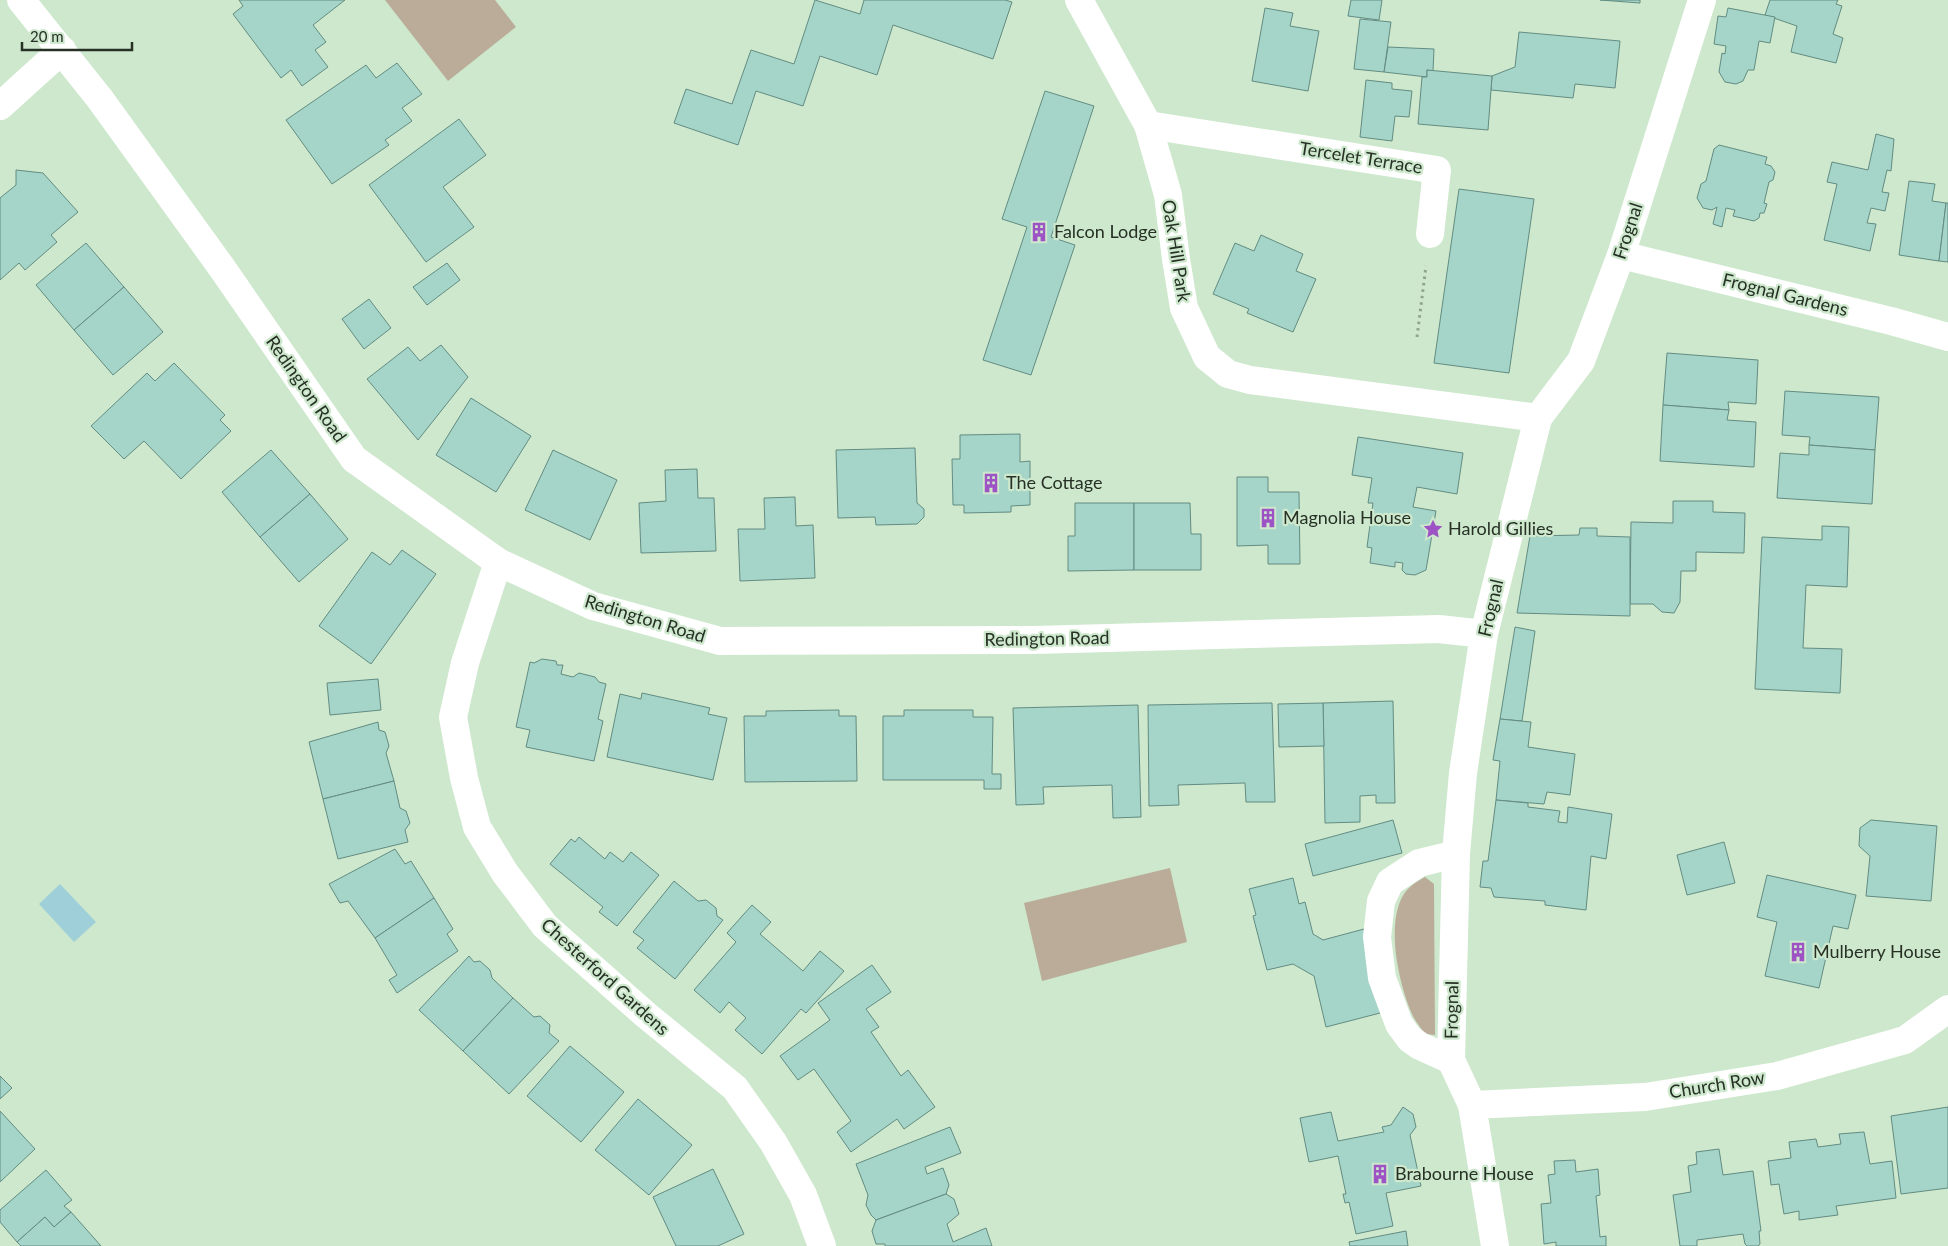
<svg xmlns="http://www.w3.org/2000/svg" width="1948" height="1246" font-family="Lato,sans-serif">
  <style>
    .green { fill: #baac98 }
    .water { fill: #9fd0da }
    .building { fill: #a5d4c8; stroke: #638c82 }
    .lines { fill: none; stroke-linecap: round; stroke-linejoin: round }
    .path { stroke: #8fa48e; stroke-width: 3; stroke-dasharray: 2.5 4; stroke-linecap: butt }
    .minor { stroke: #fff; stroke-width: 28 }
    .labels { text-anchor: middle; stroke-width: 4.5; stroke-linejoin: round; paint-order: stroke }
    .street-label { font-size: 18px; fill: #263025; stroke: #cde8cc }
    .poi-label { font-size: 18px; fill: #263025; stroke: #cde8cc; text-anchor: start }
  </style>
  <rect width="100%" height="100%" fill="#cde8cc"/>
  <!-- green -->
  <g class="green">
    <polygon points="385,0 495,0 516,27 448,81"/>
    <polygon points="1170,868 1187,942 1042,981 1024,903"/>
    <path d="M1425,877L1434,884L1435,1035L1425,1034C1421,1028 1415,1021 1412,1014C1399,984 1385,924 1404,894C1409,886 1418,881 1425,877Z"/>
  </g>
  <!-- water -->
  <polygon class="water" points="60,884 96,922 74,942 39,904"/>
  <!-- building -->
  <g class="building">
    <polygon points="239,0 345,0 313,25 326,42 315,50 328,67 302,86 291,70 281,78 233,14 243,6"/>
    <polygon points="815,0 860,14 864,0 1005,0 1012,2 993,59 893,25 877,75 820,56 803,106 756,91 738,145 674,123 686,89 732,104 751,50 794,64"/>
    <polygon points="1351,0 1382,0 1379,20 1348,16"/>
    <polygon points="1600,0 1640,0 1640,3"/>
    <polygon points="1770,0 1838,0 1836,4 1842,6 1833,34 1843,38 1836,63 1791,52 1797,26 1765,15"/>
    <polygon points="1265,8 1293,13 1290,26 1319,31 1308,91 1252,81"/>
    <polygon points="1728,8 1775,17 1770,43 1759,41 1754,70 1748,70 1743,81 1736,84 1725,82 1719,72 1722,53 1725,54 1726,46 1714,44 1718,16 1726,17"/>
    <polygon points="1360,19 1391,22 1384,72 1354,69"/>
    <polygon points="1519,32 1620,41 1615,88 1575,84 1573,98 1491,90 1492,76 1515,67"/>
    <polygon points="1388,47 1434,49 1433,71 1427,70 1427,77 1384,72"/>
    <polygon points="397,63 422,94 402,108 412,121 385,140 389,145 332,184 286,120 366,65 376,78"/>
    <polygon points="1427,70 1492,76 1488,130 1418,124 1422,77 1427,77"/>
    <polygon points="1366,80 1392,83 1392,89 1412,91 1409,117 1395,116 1392,141 1360,137"/>
    <polygon points="1045,91 1094,106 1051,237 1075,245 1031,375 983,360 1027,227 1002,219"/>
    <polygon points="459,119 486,155 443,187 474,227 426,262 369,185"/>
    <polygon points="1876,134 1894,139 1891,171 1887,170 1882,192 1889,193 1885,211 1871,208 1867,223 1876,224 1870,251 1824,240 1837,184 1827,182 1832,162 1868,170"/>
    <polygon points="1719,145 1767,157 1765,164 1771,166 1775,172 1773,180 1769,182 1764,203 1767,204 1764,213 1760,213 1759,218 1754,221 1733,216 1735,210 1726,208 1722,227 1713,224 1717,207 1712,210 1703,208 1697,198 1701,184 1706,181 1714,149"/>
    <polygon points="16,170 43,173 78,212 51,235 57,242 25,270 19,263 0,280 0,198 16,185"/>
    <polygon points="1909,181 1935,184 1932,201 1946,203 1939,261 1899,255"/>
    <polygon points="1459,189 1534,199 1509,373 1434,363"/>
    <polygon points="1946,203 1948,203 1948,262 1939,261"/>
    <polygon points="1261,235 1303,254 1296,271 1316,279 1293,332 1247,313 1249,309 1213,294 1235,243 1254,251"/>
    <polygon points="86,243 124,287 74,330 36,285"/>
    <polygon points="447,263 460,280 427,305 413,287"/>
    <polygon points="124,287 163,332 113,375 74,330"/>
    <polygon points="369,299 391,328 364,349 342,319"/>
    <polygon points="441,345 468,377 418,440 367,379 408,347 420,361"/>
    <polygon points="1667,353 1758,360 1756,404 1728,402 1729,410 1663,405"/>
    <polygon points="174,363 225,415 220,420 231,431 181,479 144,441 124,459 91,426 147,373 155,381"/>
    <polygon points="1785,391 1879,397 1875,450 1809,445 1810,437 1782,435"/>
    <polygon points="471,398 531,436 496,492 436,455"/>
    <polygon points="1663,405 1729,410 1727,420 1756,422 1754,467 1660,461"/>
    <polygon points="1020,434 1020,462 1030,461 1030,505 1011,506 1011,512 964,513 964,505 953,505 952,459 960,459 960,435"/>
    <polygon points="1358,437 1463,453 1457,494 1417,487 1413,507 1436,511 1426,570 1415,575 1406,574 1402,570 1403,563 1395,562 1395,567 1370,563 1372,548 1367,547 1373,503 1368,503 1372,478 1352,475"/>
    <polygon points="1809,445 1875,450 1872,504 1777,498 1780,453 1809,455"/>
    <polygon points="915,448 917,503 924,509 924,517 917,524 876,525 875,517 838,518 836,450"/>
    <polygon points="271,450 310,494 260,537 222,492"/>
    <polygon points="553,450 617,480 590,540 525,510"/>
    <polygon points="697,469 698,498 714,498 716,551 641,553 639,503 666,501 665,470"/>
    <polygon points="1237,477 1268,477 1268,492 1299,492 1300,564 1268,564 1268,545 1237,546"/>
    <polygon points="310,494 348,539 299,582 260,537"/>
    <polygon points="795,497 796,526 813,525 815,578 740,581 738,529 765,529 764,498"/>
    <polygon points="1673,501 1713,501 1713,512 1745,513 1744,553 1696,552 1696,571 1681,571 1680,602 1674,613 1662,612 1653,604 1630,604 1631,522 1673,523"/>
    <polygon points="1075,503 1134,503 1134,570 1068,571 1068,536 1075,536"/>
    <polygon points="1134,503 1190,503 1191,534 1201,534 1201,570 1134,570"/>
    <polygon points="1822,526 1849,527 1847,587 1806,585 1803,648 1842,649 1840,693 1755,689 1762,537 1822,540"/>
    <polygon points="1580,528 1597,528 1597,536 1630,537 1630,616 1517,613 1530,536 1579,535"/>
    <polygon points="402,550 436,574 371,664 319,626 372,552 390,565"/>
    <polygon points="1515,627 1535,631 1522,721 1500,719"/>
    <polygon points="542,659 556,661 557,665 563,665 561,674 573,677 579,673 595,677 599,682 606,684 598,719 603,721 594,761 526,747 530,730 516,727 530,662 534,663"/>
    <polygon points="378,679 381,710 330,715 327,683"/>
    <polygon points="642,693 710,708 708,714 727,718 713,780 607,757 620,694 641,699"/>
    <polygon points="1393,701 1395,803 1376,803 1376,795 1360,796 1360,822 1325,823 1323,703"/>
    <polygon points="1272,703 1275,802 1246,802 1245,783 1178,785 1179,805 1149,806 1148,705"/>
    <polygon points="1323,703 1324,746 1279,747 1278,704"/>
    <polygon points="1138,705 1141,817 1113,818 1112,785 1043,787 1044,804 1016,805 1013,708"/>
    <polygon points="839,710 839,716 856,716 857,781 745,782 744,716 766,716 766,711"/>
    <polygon points="904,710 973,710 973,717 993,717 992,774 1001,774 1001,789 984,789 984,780 883,780 883,716 904,716"/>
    <polygon points="1500,719 1531,722 1528,747 1575,754 1570,795 1547,792 1544,804 1496,800 1500,761 1493,760"/>
    <polygon points="378,722 379,730 385,732 389,746 386,753 394,781 323,799 309,742"/>
    <polygon points="394,781 400,808 406,811 410,823 405,830 408,842 338,859 323,799"/>
    <polygon points="1496,800 1528,803 1528,807 1560,811 1558,822 1567,823 1568,807 1612,814 1606,859 1591,856 1586,910 1545,905 1545,901 1494,897 1491,888 1480,887 1483,861 1488,861"/>
    <polygon points="1393,820 1402,853 1313,876 1305,844"/>
    <polygon points="1871,820 1937,826 1931,901 1866,896 1870,856 1859,846 1860,828"/>
    <polygon points="579,837 605,859 610,852 623,862 631,852 659,875 617,926 599,912 603,907 550,864 571,839 575,842"/>
    <polygon points="1724,842 1735,883 1687,895 1677,855"/>
    <polygon points="395,849 405,864 411,861 434,898 375,938 348,901 340,903 329,884"/>
    <polygon points="1767,875 1856,895 1848,929 1833,926 1819,988 1765,976 1777,922 1757,917"/>
    <polygon points="1293,878 1299,904 1305,902 1313,934 1323,940 1364,929 1384,1012 1326,1027 1314,976 1293,964 1267,970 1253,916 1256,915 1249,889"/>
    <polygon points="674,881 698,901 706,900 716,908 717,916 723,920 675,979 637,948 644,940 633,932"/>
    <polygon points="434,898 453,929 447,934 458,951 397,993 389,980 397,975 375,938"/>
    <polygon points="752,905 771,922 760,934 803,971 820,951 844,971 806,1013 801,1009 762,1054 735,1030 746,1018 729,1002 720,1013 694,990 736,942 727,933"/>
    <polygon points="469,956 474,962 480,961 490,970 492,978 513,998 463,1051 419,1010"/>
    <polygon points="872,965 891,992 866,1009 879,1027 871,1032 901,1076 908,1070 935,1107 904,1129 897,1119 851,1152 837,1132 851,1121 814,1069 798,1080 780,1056 830,1020 818,1003"/>
    <polygon points="513,998 534,1017 540,1016 550,1025 549,1033 559,1041 509,1094 463,1051"/>
    <polygon points="570,1046 624,1092 581,1142 527,1096"/>
    <polygon points="0,1076 12,1088 0,1099"/>
    <polygon points="638,1099 692,1145 649,1195 595,1150"/>
    <polygon points="1403,1107 1413,1114 1416,1127 1410,1135 1421,1186 1386,1193 1393,1226 1356,1234 1349,1202 1345,1203 1343,1194 1346,1194 1338,1156 1309,1162 1300,1118 1331,1112 1338,1141 1384,1132 1382,1127 1391,1125"/>
    <polygon points="1948,1107 1948,1188 1901,1194 1891,1116"/>
    <polygon points="0,1111 35,1149 0,1182"/>
    <polygon points="950,1127 961,1153 925,1167 927,1174 943,1168 949,1185 946,1194 876,1220 871,1215 866,1205 868,1195 856,1164"/>
    <polygon points="1864,1132 1870,1164 1892,1161 1896,1198 1836,1206 1838,1215 1799,1220 1799,1211 1784,1214 1779,1184 1771,1185 1768,1161 1791,1158 1789,1142 1816,1139 1818,1147 1841,1144 1839,1134"/>
    <polygon points="1719,1149 1723,1175 1753,1171 1761,1231 1759,1231 1760,1244 1758,1246 1747,1246 1745,1244 1743,1234 1697,1240 1697,1246 1680,1246 1673,1195 1691,1192 1688,1166 1697,1164 1696,1152"/>
    <polygon points="1575,1160 1576,1172 1598,1169 1600,1195 1596,1196 1600,1237 1606,1236 1606,1246 1556,1246 1556,1242 1544,1244 1541,1204 1551,1203 1548,1175 1555,1174 1554,1161"/>
    <polygon points="713,1169 744,1234 718,1246 676,1246 653,1197"/>
    <polygon points="46,1170 72,1200 64,1206 71,1212 54,1227 45,1217 17,1242 0,1222 0,1210"/>
    <polygon points="946,1194 954,1199 959,1214 947,1224 953,1242 986,1228 992,1246 885,1246 885,1244 876,1244 872,1231 876,1220"/>
    <polygon points="71,1212 101,1246 21,1246 17,1242 45,1217 54,1227"/>
    <polygon points="1406,1231 1408,1246 1350,1246 1349,1242"/>
  </g>
  <g class="lines">
    <!-- path -->
    <polyline class="path" points="1417,337 1426,266"/>
    <!-- minor -->
    <g class="minor">
      <polyline points="21,0 100,99 222,268 354,459 498,562 593,606 720,641 1034,640 1439,629 1484,634"/>
      <polyline points="1079,0 1148,125 1168,195 1176,259 1184,308 1207,357 1228,374 1250,380 1538,418"/>
      <polyline points="0,106 62,50"/>
      <polyline points="1148,125 1437,170 1430,234"/>
      <polyline points="1621,255 1891,321 1948,337"/>
      <polyline points="498,562 465,663 453,717 464,778 477,827 505,873 545,926 646,1015 735,1088 773,1142 803,1195 822,1246"/>
      <polyline points="1451,1060 1420,1046 1410,1039 1399,1024 1382,978 1377,937 1381,901 1390,882 1419,863 1456,854"/>
      <polyline points="1472,1105 1645,1097 1777,1076 1905,1040 1948,1009"/>
      <polyline points="1495,1246 1472,1105 1451,1060 1456,854 1463,773 1484,634 1538,418 1581,361 1621,255 1702,0"/>
    </g>
  </g>
  <!-- icons -->
  <defs>
    <symbol id="building-bare" viewBox="-9 -9 18 18"><path d="M-4-6H4V6H1V3H-1V6H-4ZM-2.5-4.3h1.7v1.8h-1.7ZM.8-4.3h1.7v1.8H.8ZM-2.5-1h1.7V.8h-1.7ZM.8-1h1.7V.8H.8Z" fill="#9e53c5" stroke="#cde8cc" stroke-width="2.5" paint-order="stroke"/></symbol>
    <symbol id="sight-bare" viewBox="-9 -9 18 18"><path d="M0-6L1.8-2.2L6-1.7L2.9 1.2L3.7 5.4L0 3.3L-3.7 5.4L-2.9 1.2L-6-1.7L-1.8-2.2Z" fill="#9e53c5" stroke="#cde8cc" stroke-width="2.5" paint-order="stroke"/></symbol>
  </defs>
  <g fill-rule="evenodd">
    <use href="#building-bare" x="1025" y="218" width="28" height="28"/>
    <use href="#building-bare" x="977" y="469" width="28" height="28"/>
    <use href="#building-bare" x="1254" y="504" width="28" height="28"/>
    <use href="#sight-bare" x="1419" y="515" width="28" height="28"/>
    <use href="#building-bare" x="1784" y="938" width="28" height="28"/>
    <use href="#building-bare" x="1366" y="1160" width="28" height="28"/>
  </g>
  <g class="labels">
    <!-- street labels -->
    <g class="street-label">
      <text transform="translate(1361 158) rotate(9)" y="6">Tercelet Terrace</text>
      <text transform="translate(1628 231) rotate(-72)" y="6">Frognal</text>
      <text transform="translate(1176 251) rotate(81)" y="6">Oak Hill Park</text>
      <text transform="translate(1785 295) rotate(14)" y="6">Frognal Gardens</text>
      <text transform="translate(306 389) rotate(55)" y="6">Redington Road</text>
      <text transform="translate(1491 608) rotate(-77)" y="6">Frognal</text>
      <text transform="translate(645 619) rotate(17)" y="6">Redington Road</text>
      <text transform="translate(1047 639) rotate(-1)" y="6">Redington Road</text>
      <text transform="translate(605 977) rotate(42)" y="6">Chesterford Gardens</text>
      <text transform="translate(1452 1010) rotate(-89)" y="6">Frognal</text>
      <text transform="translate(1717 1085) rotate(-9)" y="6">Church Row</text>
    </g>
    <!-- poi labels -->
    <g class="poi-label">
      <text x="1054" y="238">Falcon Lodge</text>
      <text x="1006" y="489">The Cottage</text>
      <text x="1283" y="524">Magnolia House</text>
      <text x="1448" y="535">Harold Gillies</text>
      <text x="1813" y="958">Mulberry House</text>
      <text x="1395" y="1180">Brabourne House</text>
    </g>
  </g>
  <!-- scale -->
  <path d="M22 42v8h110v-8" fill="none" stroke="#263025" stroke-width="2.5"/>
  <text x="30" y="42" font-size="15" fill="#263025" stroke="#cde8cc" stroke-width="4" paint-order="stroke">20 m</text>
</svg>
